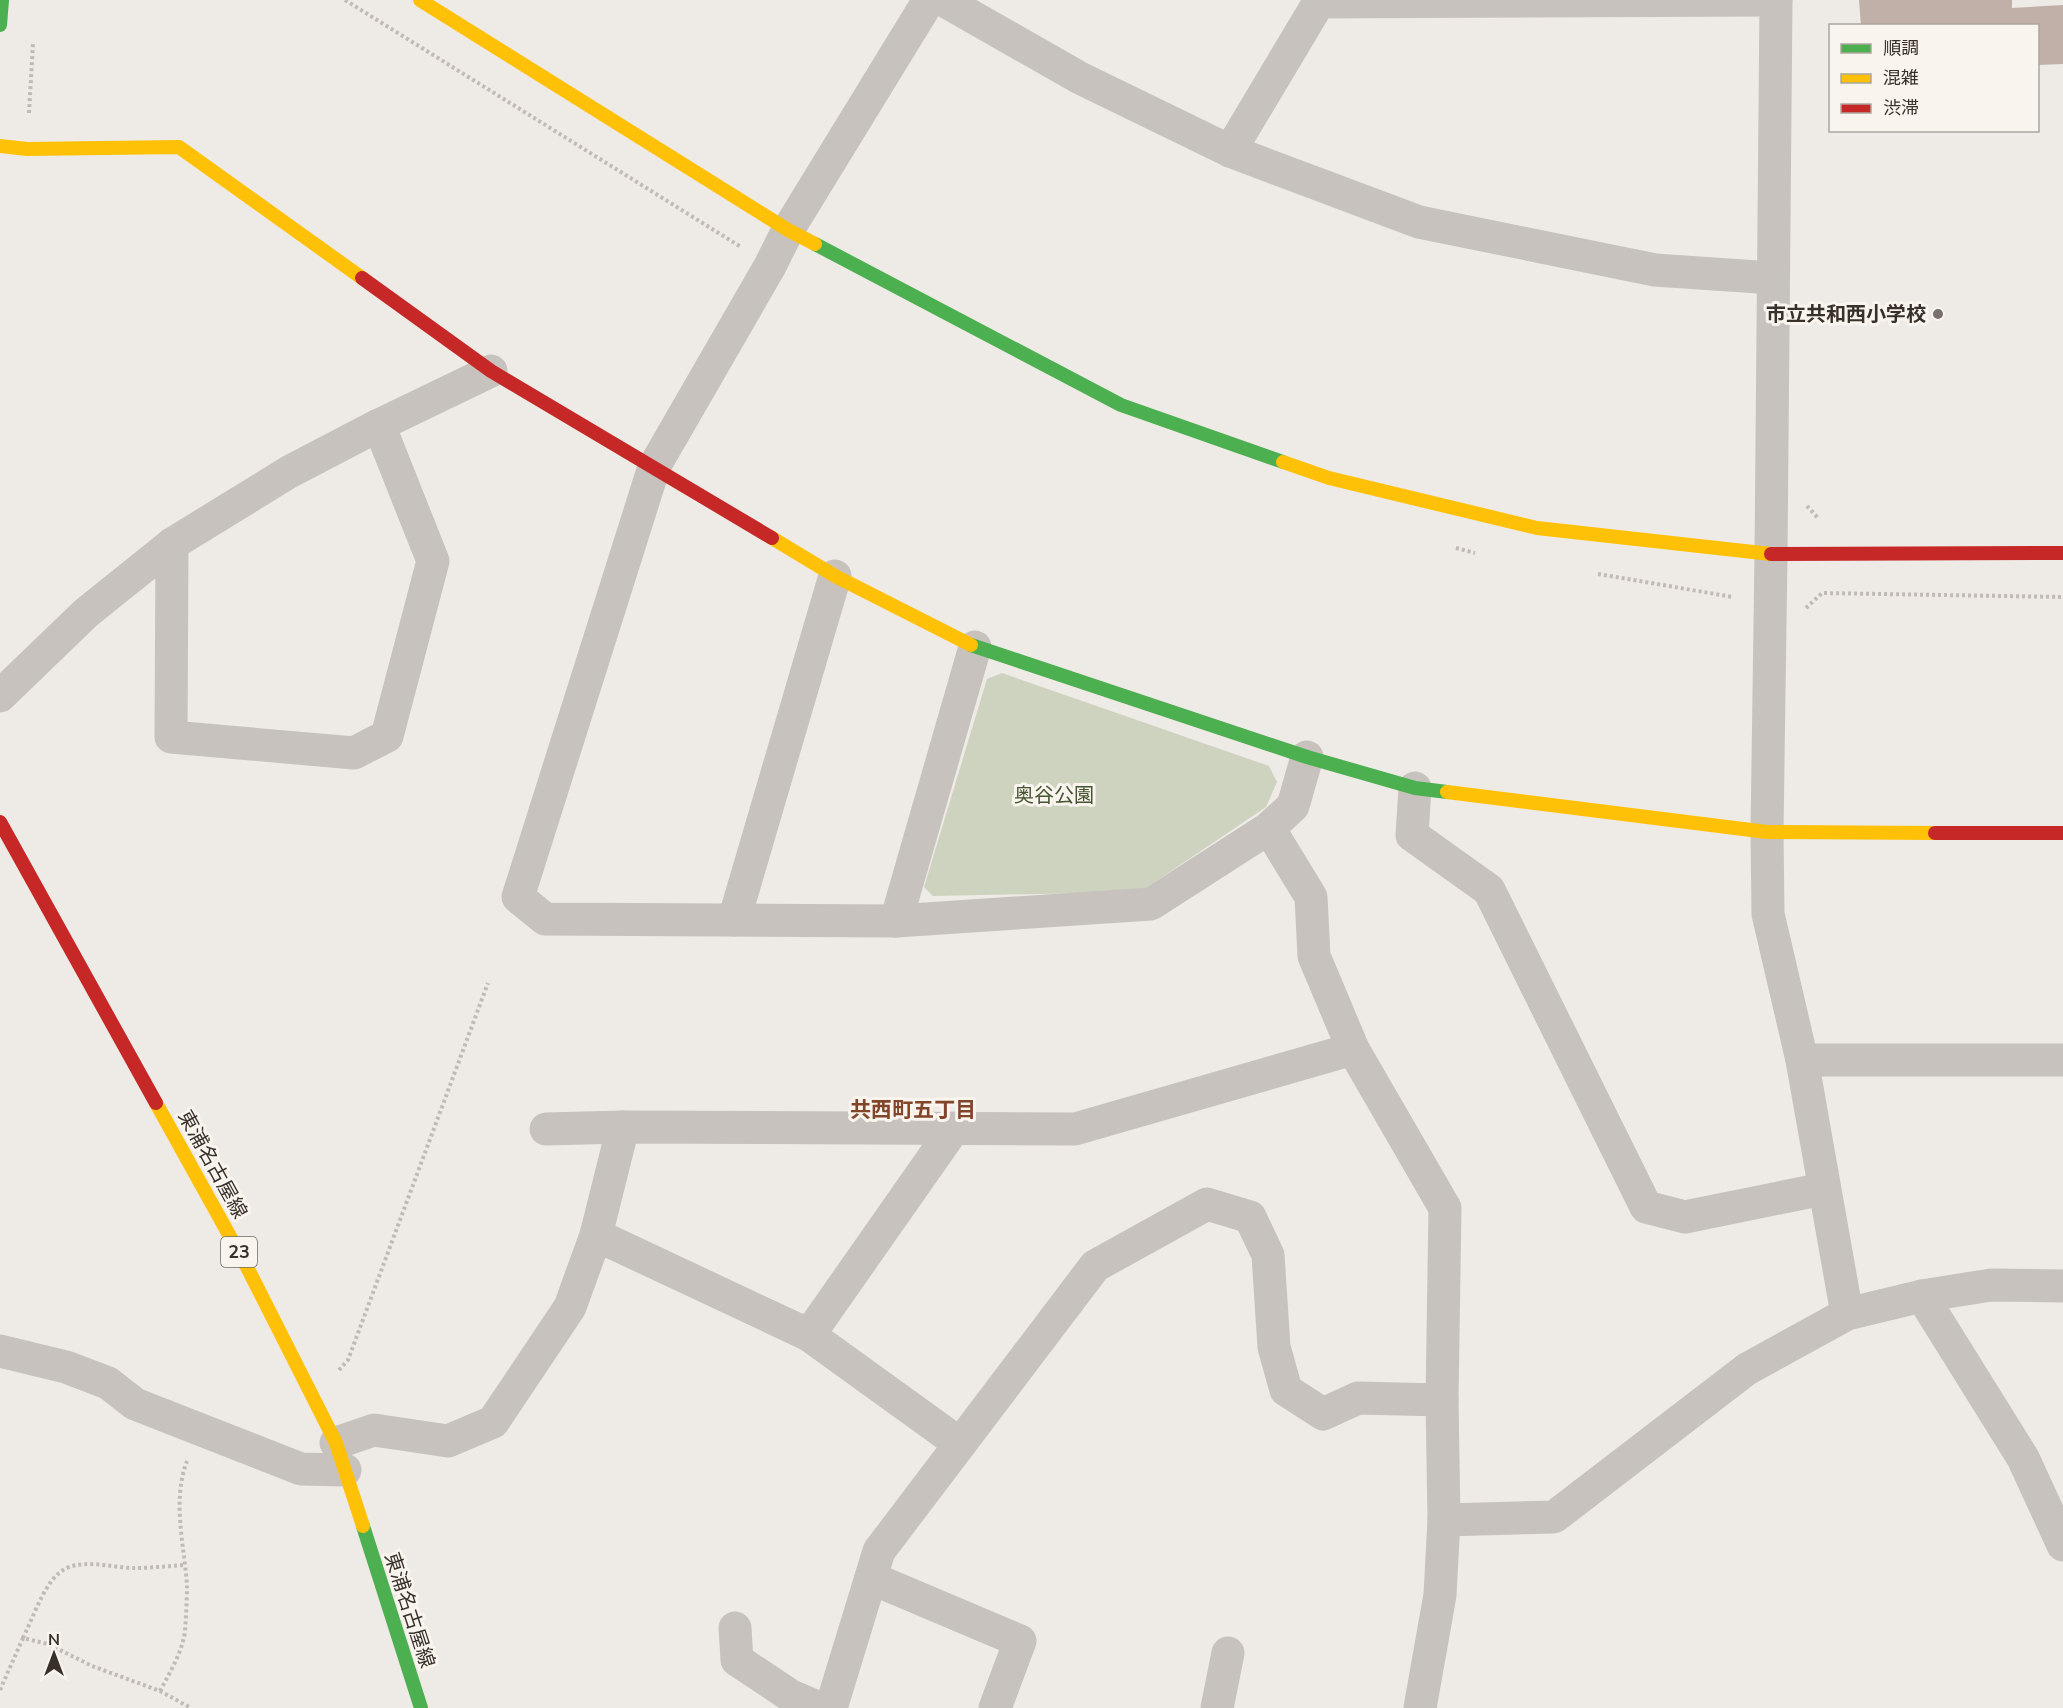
<svg xmlns="http://www.w3.org/2000/svg" width="2063" height="1708" font-family="'Nunito Sans','Noto Sans JP',sans-serif">
  <style>
    .green { fill: #ced3c0 }
    .building { fill: #c0b0a7 }
    .lines { fill: none; stroke-linecap: round; stroke-linejoin: round }
    .path { stroke: #c0bbb5; stroke-width: 4; stroke-dasharray: 3 3; stroke-linecap: butt }
    .street { stroke: #c7c2bd; stroke-width: 33 }
    .fast { stroke: #4caf50; stroke-width: 14 }
    .slow { stroke: #ffc107; stroke-width: 14 }
    .jam { stroke: #c62828; stroke-width: 14 }
    .poi-dot { fill: #78716c; stroke: #f9f4ed; stroke-width: 2 }
    .labels { text-anchor: middle; stroke-width: 6; stroke-linejoin: round; paint-order: stroke }
    .shield { fill: #f9f4ed; stroke: #726b65; stroke-width: 1.5 }
    .shield-label { font-size: 18px; font-weight: bold; fill: #38302b }
    .poi-label { font-size: 20px; font-weight: bold; fill: #38302b; stroke: #f9f4ed; text-anchor: end }
    .park-label { font-size: 20px; fill: #455531; stroke: #f9f4ed }
    .street-label { font-size: 20px; fill: #38302b; stroke: #f9f4ed }
    .neighbourhood-label { font-size: 21px; font-weight: bold; fill: #81452a; stroke: #f9f4ed }
  </style>
  <rect width="100%" height="100%" fill="#eeeae5"/>
  <!-- green -->
  <polygon class="green" points="1002,673 1269,766 1277,782 1266,807 1140,892 933,896 924,887 987,679"/>
  <!-- building -->
  <polygon class="building" points="1859,0 2012,0 2012,8 2063,5 2063,64 2038,65 2038,26 1861,26"/>
  <g class="lines">
    <!-- path -->
    <g class="path">
      <polyline points="345,0 741,247"/>
      <polyline points="29,113 33,43"/>
      <polyline points="1807,506 1818,518"/>
      <polyline points="1456,548 1475,553"/>
      <polyline points="1598,574 1733,597"/>
      <polyline points="1806,608 1822,593 2063,597"/>
      <polyline points="339,1370 348,1360 488,983"/>
      <path d="M23,1638C32,1620 43,1587 58,1574C77,1556 111,1568 134,1568C151,1568 168,1566 185,1565"/>
      <polyline points="0,1690 23,1638 48,1644 92,1666 160,1691 191,1708"/>
      <path d="M160,1691C170,1672 182,1653 185,1631C186,1616 187,1600 187,1585C184,1544 172,1500 187,1461"/>
    </g>
    <!-- street -->
    <g class="street">
      <polyline points="929,0 788,230 770,266 654,467 518,897 545,919 896,921 1151,904 1269,828 1293,806 1307,757"/>
      <polyline points="943,0 1080,78 1230,151 1419,222 1655,270 1773,278"/>
      <polyline points="1776,0 1771,554 1767,832 1768,914 1802,1060 1847,1314"/>
      <polyline points="1230,151 1319,2 1776,0"/>
      <polyline points="172,544 171,737 354,753 387,736 433,561 379,425"/>
      <polyline points="0,696 86,613 172,544 289,472 379,425 491,371"/>
      <polyline points="1415,788 1412,835 1489,890 1646,1207 1685,1217 1823,1189"/>
      <polyline points="1269,828 1311,897 1314,956 1353,1049 1445,1208 1442,1400 1444,1520 1440,1595 1420,1708"/>
      <polyline points="734,920 835,576"/>
      <polyline points="896,921 975,647"/>
      <polyline points="1802,1060 2063,1060"/>
      <polyline points="546,1129 623,1127"/>
      <polyline points="596,1235 809,1335 954,1128"/>
      <polyline points="1922,1296 2023,1458 2063,1545"/>
      <polyline points="809,1335 960,1444"/>
      <polyline points="0,1351 66,1367 108,1383 135,1404 301,1469 345,1470"/>
      <polyline points="336,1443 374,1430 448,1441 493,1422 570,1307 596,1235 623,1127 1075,1129 1353,1049"/>
      <polyline points="1444,1520 1554,1517 1747,1369 1847,1314 1922,1296 1991,1285 2063,1286"/>
      <polyline points="871,1578 1020,1641 995,1708"/>
      <polyline points="735,1628 737,1660 791,1696 819,1708"/>
      <polyline points="831,1708 879,1551 1095,1266 1207,1204 1250,1217 1268,1255 1274,1347 1286,1390 1323,1414 1358,1398 1442,1400"/>
      <polyline points="1217,1708 1228,1653"/>
    </g>
    <!-- fast -->
    <g class="fast">
      <polyline points="0,25 2,0"/>
      <polyline points="815,244 1121,405 1283,462"/>
      <polyline points="971,645 1307,757 1415,788 1447,792"/>
      <polyline points="363,1526 421,1708"/>
    </g>
    <!-- slow -->
    <g class="slow">
      <polyline points="420,0 788,230 815,244"/>
      <polyline points="0,146 27,149 179,147 362,278"/>
      <polyline points="1283,462 1329,478 1537,528 1771,554"/>
      <polyline points="772,538 835,576 971,645"/>
      <polyline points="1447,792 1767,832 1935,833"/>
      <polyline points="156,1103 248,1269 336,1443 363,1526"/>
    </g>
    <!-- jam -->
    <g class="jam">
      <polyline points="362,278 491,371 772,538"/>
      <polyline points="1771,554 2063,553"/>
      <polyline points="0,822 156,1103"/>
      <polyline points="1935,833 2063,833"/>
    </g>
  </g>
  <!-- markers -->
  <circle class="poi-dot" cx="1938" cy="314" r="6"/>
  <g class="labels">
    <!-- shield labels -->
    <rect class="shield" x="221" y="1237" width="36" height="30" rx="4.5"/>
    <g class="shield-label">
      <text x="239" y="1258">23</text>
    </g>
    <!-- poi labels -->
    <g class="poi-label">
      <text x="1926" y="321">市立共和西小学校</text>
    </g>
    <!-- park labels -->
    <g class="park-label">
      <text x="1054" y="802">奥谷公園</text>
    </g>
    <!-- street labels -->
    <g class="street-label">
      <text transform="translate(213 1164) rotate(61)" y="7">東浦名古屋線</text>
      <text transform="translate(410 1610) rotate(72)" y="7">東浦名古屋線</text>
    </g>
    <!-- neighbourhood labels -->
    <g class="neighbourhood-label">
      <text x="913" y="1117">共西町五丁目</text>
    </g>
  </g>
  <!-- legend -->
  <rect x="1829" y="24" width="210" height="108" fill="#f9f4ed" stroke="#aca69f" stroke-width="1.5"/>
  <rect x="1841" y="44" width="30" height="9" fill="#4caf50" stroke="#aca69f" stroke-width="1.5"/>
  <text x="1883" y="54" font-size="18" fill="#38302b">順調</text>
  <rect x="1841" y="74" width="30" height="9" fill="#ffc107" stroke="#aca69f" stroke-width="1.5"/>
  <text x="1883" y="84" font-size="18" fill="#38302b">混雑</text>
  <rect x="1841" y="104" width="30" height="9" fill="#c62828" stroke="#aca69f" stroke-width="1.5"/>
  <text x="1883" y="114" font-size="18" fill="#38302b">渋滞</text>
  <!-- north arrow -->
  <g transform="translate(54 1654)" stroke="#f9f4ed" stroke-width="4.5" paint-order="stroke">
  <path d="M0-4.5L10 22L0 15L-10 22Z" fill="#38302b"/>
  <text y="-9" font-size="16" font-weight="bold" text-anchor="middle" fill="#38302b">N</text>
  </g>
</svg>
